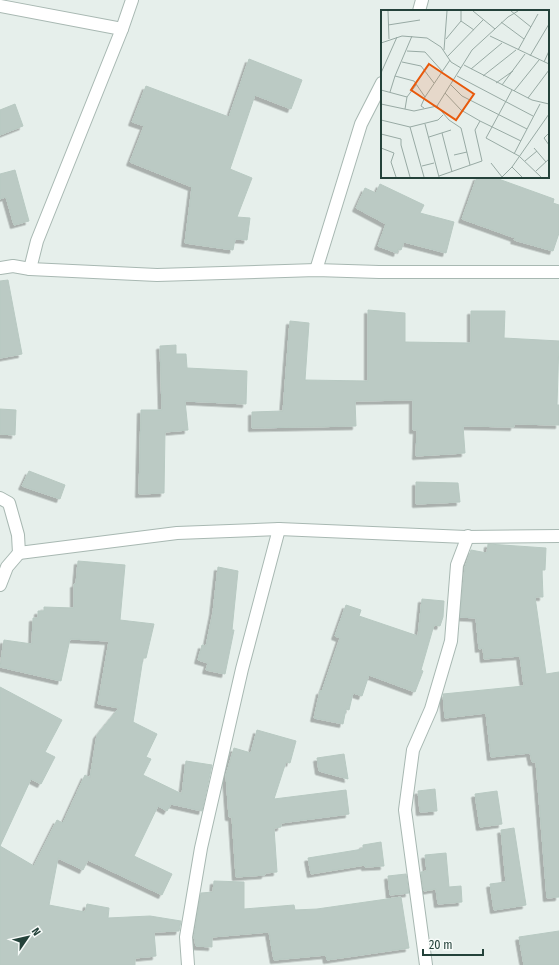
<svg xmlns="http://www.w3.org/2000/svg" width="559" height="965" font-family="'Fira Sans Condensed',sans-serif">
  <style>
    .building { fill: #bbcac4; stroke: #b8c9c2; filter: url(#shadow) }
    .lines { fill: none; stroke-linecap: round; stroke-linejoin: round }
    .minor-casing { stroke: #a8b8b2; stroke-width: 14 }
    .minor { stroke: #fff; stroke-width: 12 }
    .inset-road { fill: none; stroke: #98aaa4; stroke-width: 1 }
    .view { fill: #e8590c; fill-opacity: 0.15; stroke: #e8590c; stroke-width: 2 }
    .inset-edge { fill: none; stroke: #24423a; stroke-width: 2 }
  </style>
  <defs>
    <filter id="shadow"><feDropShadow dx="-3.5" dy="3.5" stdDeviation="0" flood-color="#0004"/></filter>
  </defs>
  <rect width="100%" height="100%" fill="#e6efeb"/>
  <!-- building -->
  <g class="building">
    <polygon points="249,59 302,80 291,109 255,95 230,169 252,178 237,217 250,218 247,240 235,239 233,250 185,243 192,187 130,162 144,126 132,122 146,86 229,117"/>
    <polygon points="15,104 23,126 0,135 0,110"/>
    <polygon points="15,170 29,221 14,225 6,197 0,199 0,174"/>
    <polygon points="477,177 493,177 554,199 553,203 559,205 559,233 553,251 514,240 515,238 462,219"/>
    <polygon points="380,184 424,205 420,213 454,222 446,253 404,242 401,250 398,249 397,253 378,246 386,224 356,208 365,188 376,193"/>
    <polygon points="8,280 22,354 0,358 0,281"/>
    <polygon points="368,310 405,313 405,342 471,343 471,311 505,311 504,338 559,341 557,405 559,405 559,425 514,424 514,427 463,426 465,453 416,456 417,430 413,430 413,400 355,401 356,426 252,428 252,412 283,411 290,321 309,323 305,380 368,381"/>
    <polygon points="176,345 176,354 186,354 187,368 247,371 246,404 185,401 188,430 165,432 164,493 139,494 141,410 162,410 160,346"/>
    <polygon points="0,409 16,410 15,435 0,434"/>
    <polygon points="29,471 65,485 60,499 22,486"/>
    <polygon points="416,482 458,483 460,502 416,504"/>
    <polygon points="488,544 546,548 545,570 542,570 543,597 535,597 546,674 559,672 559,897 547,898 536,762 532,762 530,753 491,757 486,713 445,718 443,694 524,686 520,656 484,659 483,648 479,649 476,618 460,617 465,567 471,550 487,553"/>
    <polygon points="78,561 125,565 120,620 154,624 146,658 143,658 133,722 157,734 146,757 151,759 143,775 182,794 186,761 212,765 202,811 171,804 167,811 158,806 134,856 172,874 162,895 88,860 83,870 58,858 49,905 85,912 87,904 109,908 108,918 150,916 181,921 179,931 154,932 156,956 135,958 135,965 0,965 0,687 62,720 45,752 55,757 41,784 31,779 0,846 34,866 57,820 63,823 85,775 90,778 97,735 119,708 98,704 109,641 70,639 61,681 0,667 4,640 32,644 33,618 38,618 38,611 44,611 44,607 74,608 74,584 76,584"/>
    <polygon points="218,567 238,571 232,630 234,630 225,674 206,670 208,663 198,660 202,645 206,646 213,612"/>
    <polygon points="422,599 444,601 443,617 440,626 434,625 421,670 423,671 415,692 369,675 362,696 353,693 349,710 346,709 343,724 314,718 320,691 322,691 340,638 335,636 346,605 361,610 359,616 418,636"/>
    <polygon points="257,730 296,741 290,763 286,762 274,799 346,790 349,814 281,823 281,827 274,828 277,872 265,873 265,875 236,877 232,817 229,817 226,775 234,748 251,753"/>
    <polygon points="344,754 348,779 319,771 317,758"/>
    <polygon points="435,789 437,811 420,812 418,791"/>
    <polygon points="497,791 502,824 480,827 475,794"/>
    <polygon points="514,828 526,905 494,910 490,884 506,882 501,830"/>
    <polygon points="381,842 384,866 365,867 365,865 311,874 308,858 363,849 363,845"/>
    <polygon points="446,853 449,887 461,886 462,902 438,904 436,889 424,891 421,872 427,871 425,855"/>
    <polygon points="406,874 409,893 390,895 388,876"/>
    <polygon points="214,881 244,882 244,909 294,905 295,910 317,909 401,897 409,948 327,960 326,955 274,960 269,932 212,937 212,947 196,946 194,937 201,893 213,892"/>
    <polygon points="559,931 559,965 524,965 519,937"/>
  </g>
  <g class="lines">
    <defs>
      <g id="minor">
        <polyline points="0,6 122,29"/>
        <polyline points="419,11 422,0"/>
        <polyline points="0,268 13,266 30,269 37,241 122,29 132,0"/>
        <polyline points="30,269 157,275 316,270 379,272 559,272"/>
        <polyline points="316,270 361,124 382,83"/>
        <polyline points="0,498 9,503 18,535 19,553 177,533 279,529 466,537 559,536"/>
        <polyline points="0,585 7,567 19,553"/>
        <polyline points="188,965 186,937 201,848 242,669 279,529"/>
        <polyline points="426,965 405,810 413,750 431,709 451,641 457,565 468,536"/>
      </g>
    </defs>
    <!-- minor casing -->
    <use href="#minor" class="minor-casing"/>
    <!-- minor -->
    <use href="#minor" class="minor"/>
  </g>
  <!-- overview -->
  <g transform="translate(381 10)">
    <rect width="168" height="168" fill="#e6efeb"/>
    <path class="inset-road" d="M7,1L8,29M92,1L114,19M130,1L150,17M80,11L93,20M120,12L143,29M7,15L39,10M31,26L14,66L33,71L44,87L40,96L43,98M109,26L168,54M65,29L80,11V1M0,33L21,26L46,28L60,37L70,52L80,58M63,40L66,1M137,40L157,4M26,41L44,42L61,61M149,46L168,14M66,47L102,10M21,52L40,56L53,73M163,52L168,41M83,55L151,90L168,94M90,59L121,33M0,63L16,27M76,66L152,106M102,66L135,40M115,73L132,61M70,75L81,86L146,119M121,75L144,44M0,80L26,87M131,80L105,128L138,146L160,167M133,81L158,50M9,82L14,66M64,83L80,100L99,111M44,87L69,50M147,88L168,60M0,94L33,101L56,96L91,40L127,7L137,1M56,96L68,110L80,118L89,155M24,99L26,87L35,75M0,110L29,117L57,110L62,105M44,114L58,167M29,117L43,167M61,123L71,162M168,123L163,128L168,135M0,124L20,129V135L29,167M48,127L70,120M0,138L13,143L10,152L15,167M153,138L165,152M133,144L159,94M73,145L86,142M144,151L156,141M110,153L121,167M41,156L53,153M155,161L168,149M58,166L101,151L94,120L99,111L140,131M121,167L131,157M141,167L131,157L168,104"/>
    <path class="view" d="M48,54L93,84L75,110L30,80Z"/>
    <rect width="168" height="168" class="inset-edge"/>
  </g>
  <!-- north arrow -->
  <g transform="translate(28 937) rotate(56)" stroke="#f7fbf9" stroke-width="3" paint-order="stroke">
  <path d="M0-3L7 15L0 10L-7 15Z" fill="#24423a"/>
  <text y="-6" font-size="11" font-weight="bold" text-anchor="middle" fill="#24423a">N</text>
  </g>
  <!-- scale -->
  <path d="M423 949v6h60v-6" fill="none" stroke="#24423a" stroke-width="2"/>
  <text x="429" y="949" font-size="12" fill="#24423a" stroke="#f7fbf9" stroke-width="3" paint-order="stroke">20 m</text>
</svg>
